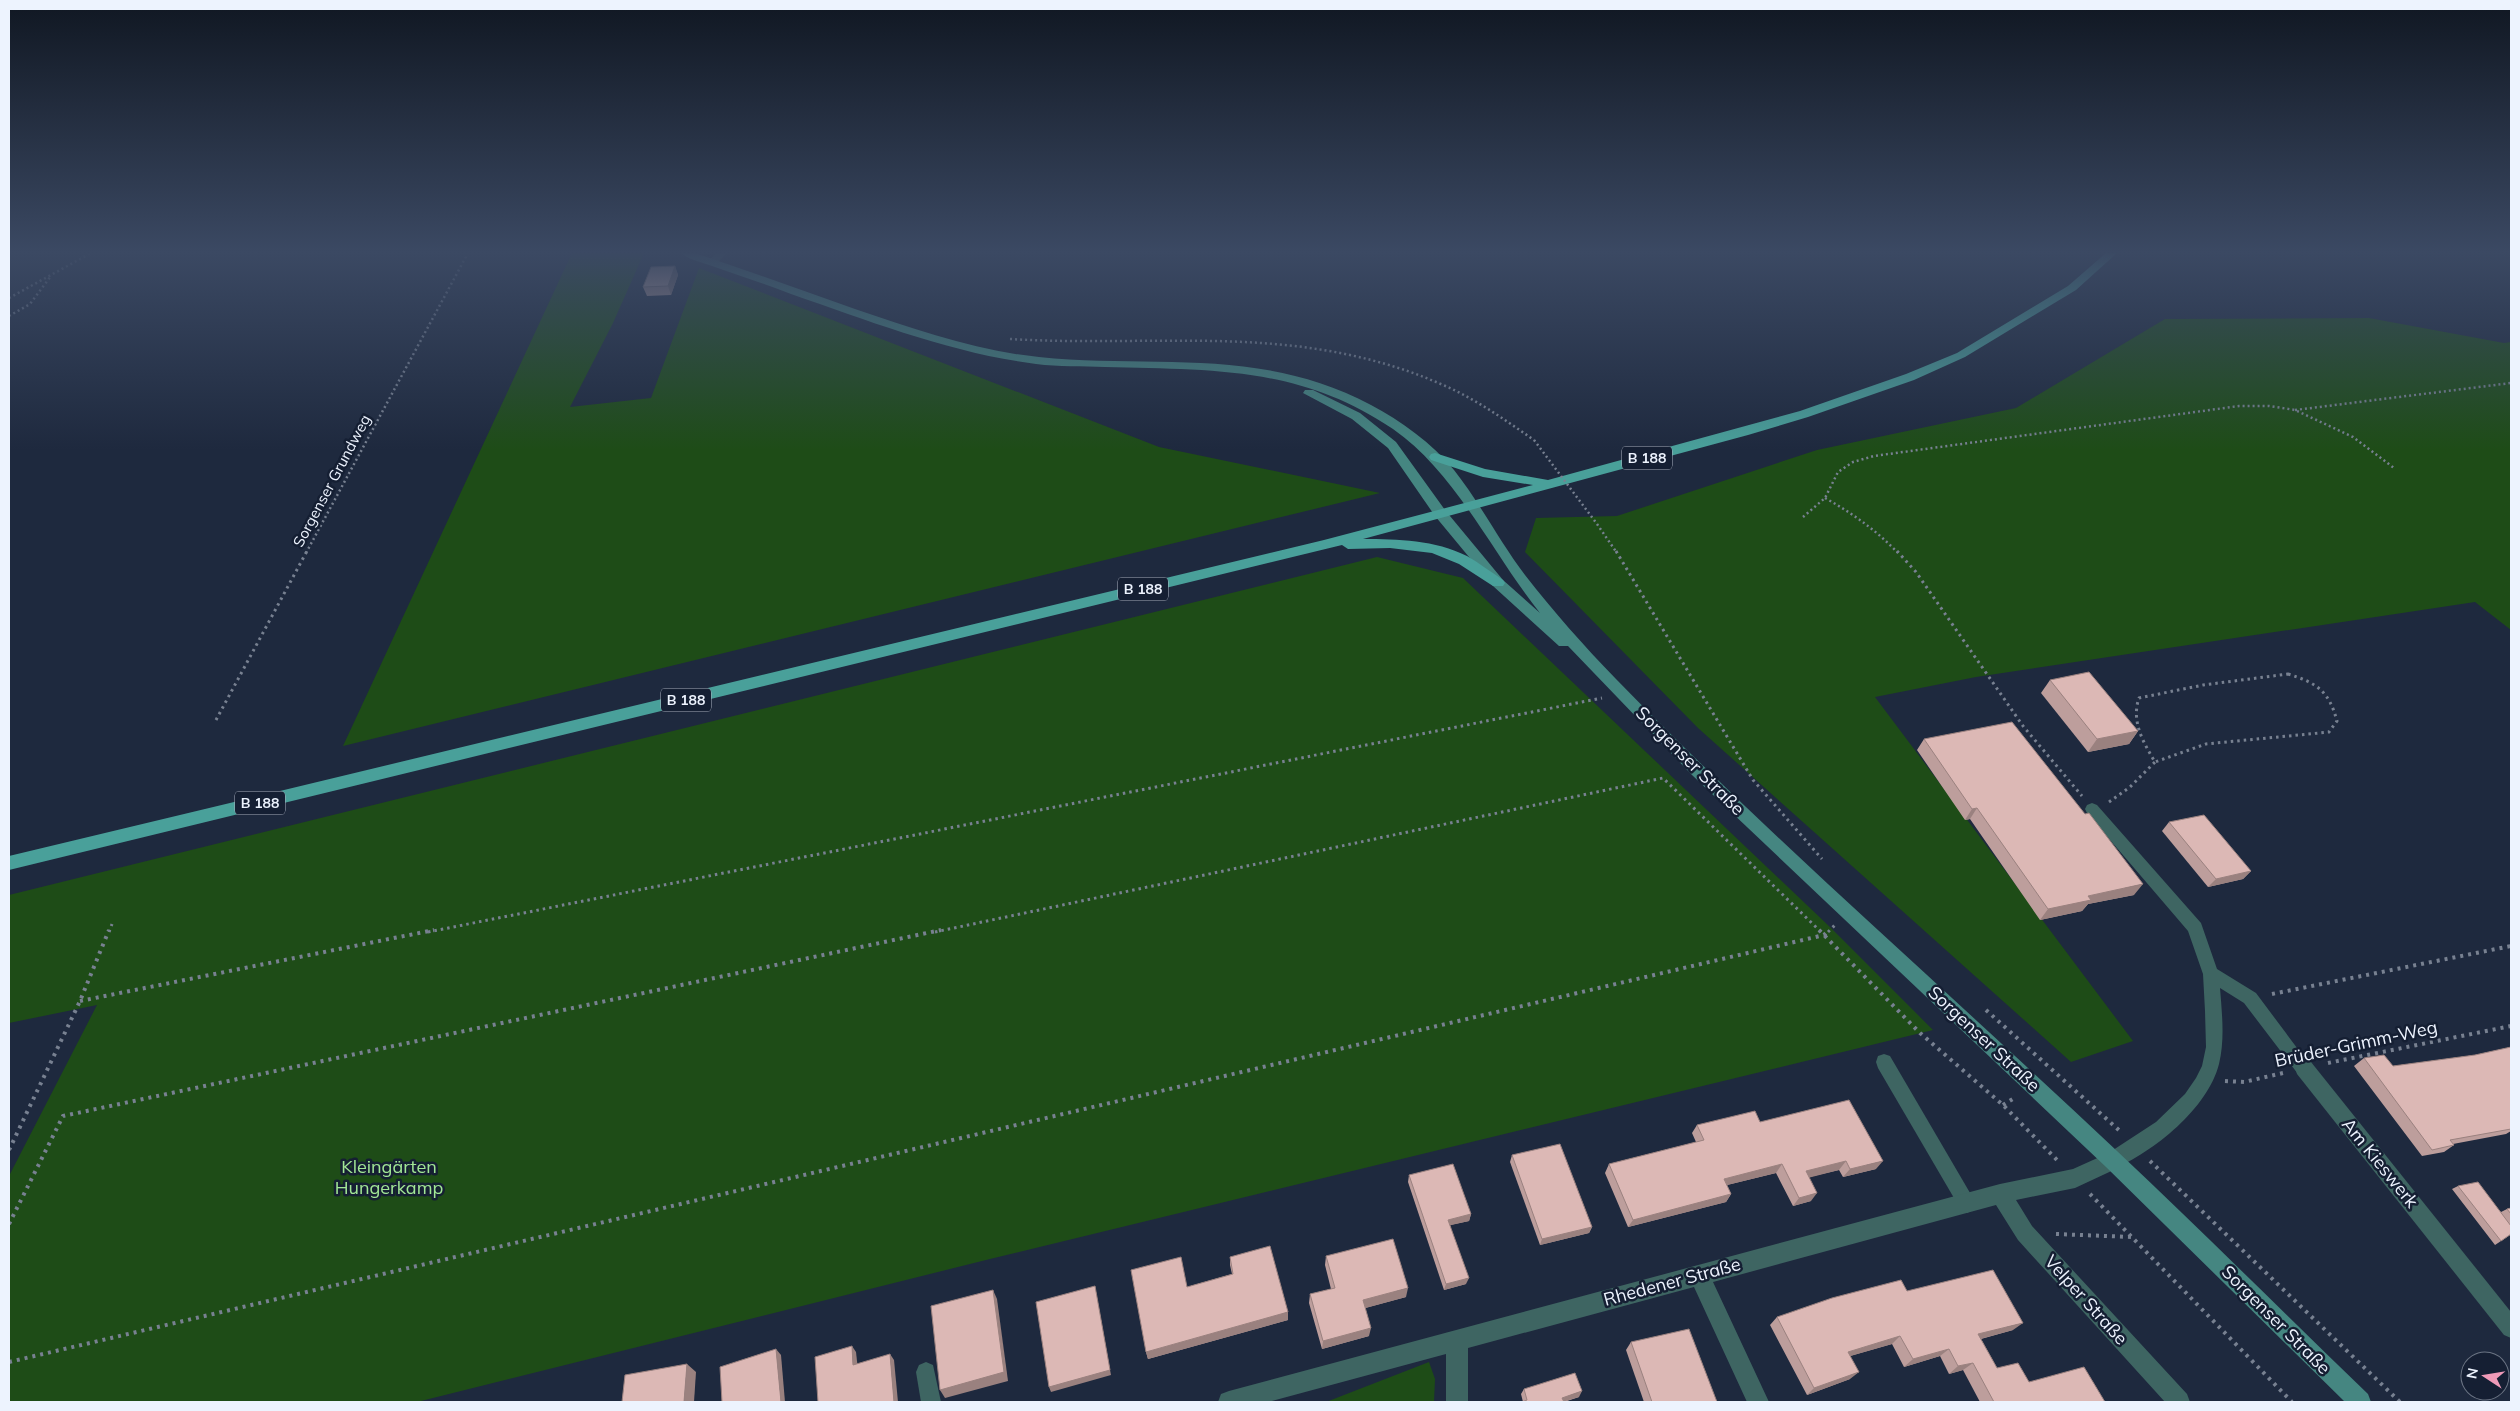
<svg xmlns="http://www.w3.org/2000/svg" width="2520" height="1411" font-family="Mulish,sans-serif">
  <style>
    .green { fill: #1e4c17 }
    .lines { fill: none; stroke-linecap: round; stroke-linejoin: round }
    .path-far2 { stroke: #788191; stroke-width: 2.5; stroke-dasharray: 2 3; stroke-linecap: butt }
    .path-far1 { stroke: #788191; stroke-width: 3; stroke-dasharray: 2.5 4; stroke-linecap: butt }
    .path { stroke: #788191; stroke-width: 4; stroke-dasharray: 3 5; stroke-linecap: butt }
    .lane { fill: #3e6562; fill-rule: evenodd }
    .street { fill: #3e6562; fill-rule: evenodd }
    .secondary { fill: #458681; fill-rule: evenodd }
    .primary { fill: #49a09a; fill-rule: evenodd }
    .path-bridge { stroke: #788191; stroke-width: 2.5; stroke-dasharray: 2 3; stroke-linecap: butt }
    .wall { fill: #bd9e9c }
    .shaded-wall { fill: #9a817f }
    .building { fill: #dcb8b5; stroke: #9a817f }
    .labels { text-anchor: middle; stroke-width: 5; stroke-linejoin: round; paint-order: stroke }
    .shield { fill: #151f33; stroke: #acb3c1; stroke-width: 1 }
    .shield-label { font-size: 14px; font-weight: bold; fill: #edf3fe }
    .street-label { font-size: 15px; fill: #edf3fe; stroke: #151f33 }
    .near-street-label { font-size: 18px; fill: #edf3fe; stroke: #151f33 }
    .near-park-label { font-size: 18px; fill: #a2e796; stroke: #151f33 }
  </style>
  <rect width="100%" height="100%" fill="#1e293e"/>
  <!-- green -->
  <g class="green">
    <polygon points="572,253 644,253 613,323 570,407 651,398 699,268 1159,447 1380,493 343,746"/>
    <polygon points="2369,318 2504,343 2511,342 2511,630 2475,602 1976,677 1875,697 2133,1041 2071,1062 1698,728 1525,552 1536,518 1617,516 1817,450 2016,408 2165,319"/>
    <polygon points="1377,557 1463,578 1831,928 1933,1030 990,1259 417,1402 9,1402 9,1176 97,1005 9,1023 9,895"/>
    <polygon points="1429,1362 1435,1379 1434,1402 1326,1402"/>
  </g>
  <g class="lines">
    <!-- path-far2 -->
    <g class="path-far2">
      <polyline points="9,298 91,253"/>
      <polyline points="9,316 30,304 51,276"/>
      <path d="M1010,339C1161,348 1298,321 1443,385C1476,399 1505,420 1534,440"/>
      <polyline points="2295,410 2511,383"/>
      <path d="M1825,498C1852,513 1876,530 1898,553"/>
      <polyline points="1803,517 1825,498 1838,472 1853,462 1874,456 2239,406 2269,406 2295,410 2353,437 2394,468"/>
      <polyline points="1597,524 1617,553"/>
      <polyline points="306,553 468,253"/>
    </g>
    <!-- path-far1 -->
    <g class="path-far1">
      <polyline points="1616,551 1753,780 1822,859"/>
      <polyline points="1897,551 1916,572 2023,726 2082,796"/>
      <path d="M2288,674C2317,683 2329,691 2337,721L2329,732L2206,744L2155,762C2143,742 2131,721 2139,698L2203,685Z"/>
      <polyline points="216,720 307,551"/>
      <polyline points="2109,802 2130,787 2155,762"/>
      <polyline points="109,932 112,924"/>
      <polyline points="428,932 1602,698"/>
      <polyline points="935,932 1663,778 1821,932"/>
      <polyline points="1828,932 1835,925"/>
    </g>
    <!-- path -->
    <g class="path">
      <polyline points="1819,930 1920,1033 2003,1105 2058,1161"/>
      <polyline points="2272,994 2511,946"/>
      <polyline points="80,1001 434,930"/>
      <polyline points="1986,1010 2121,1132"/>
      <polyline points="2328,1063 2511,1026"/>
      <polyline points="2225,1081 2244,1082 2283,1073"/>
      <polyline points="2003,1105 2016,1097"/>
      <polyline points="9,1150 80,1001 109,930"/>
      <polyline points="2150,1161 2400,1402"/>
      <polyline points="2090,1194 2292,1402"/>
      <polyline points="9,1224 63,1116 941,930"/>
      <polyline points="2056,1234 2132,1237"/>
      <polyline points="9,1362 1824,935 1829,930"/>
    </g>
    <!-- lane -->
    <g class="lane">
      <path d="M2092,803L2097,805L2201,923L2217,969L2256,993L2312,1068L2310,1074L2304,1076L2298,1074L2244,1003L2220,988C2222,1014 2225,1039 2219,1064C2208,1108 2154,1152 2113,1169L2107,1166L2104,1160L2107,1154L2156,1122L2185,1094L2196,1078L2202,1066L2206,1047L2205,1011L2203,974L2188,931L2087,813L2085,809L2087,805Z"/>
      <polygon points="1884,1054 1890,1056 1973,1198 1976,1204 1973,1210 1967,1213 1961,1210 1878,1068 1876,1062 1878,1056"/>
      <polygon points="926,1362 933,1365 941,1402 921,1402 916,1372 919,1365"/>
    </g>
    <!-- street -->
    <g class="street">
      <polygon points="716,253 726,253 717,264 709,264 708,262"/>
      <polygon points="2304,1059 2311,1062 2511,1312 2511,1338 2504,1335 2297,1074 2295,1068 2297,1062"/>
      <polygon points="2113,1151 2120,1153 2123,1160 2120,1167 2075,1188 2016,1200 2032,1226 2187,1394 2190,1402 2165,1402 2018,1240 1996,1205 1713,1282 1769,1402 1747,1402 1694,1287 1468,1348 1468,1402 1446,1402 1446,1354 1268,1402 1218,1402 1221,1394 1229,1391 2000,1184 2073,1169"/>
    </g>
    <!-- secondary -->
    <path class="secondary" d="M681,253H695C748,271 802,290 855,309C915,329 976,351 1039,357C1156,369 1260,346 1371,405C1401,421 1432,443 1454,470C1480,503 1500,542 1525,575C1553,611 1584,646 1616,679C1776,843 1950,993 2117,1151C2202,1231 2284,1313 2368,1394L2371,1402H2345L2106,1167L1692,775L1568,646H1559L1493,586L1435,516L1388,448L1352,419L1303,393L1305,390H1313L1360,413L1396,442L1445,510L1503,580L1540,613C1492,553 1456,473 1393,429C1300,366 1212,370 1105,367C1083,366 1059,367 1036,364C951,353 872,322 791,294C765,284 738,275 712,266C702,262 689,260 681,253Z"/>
    <!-- primary -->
    <path class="primary" d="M2106,253H2117L2076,290L1965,357L1914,380L1808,417L1748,435L1363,539C1398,539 1435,540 1467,556C1479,563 1491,572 1503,580L1505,583L1503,586H1493L1459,564L1432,553L1390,548L1348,549L1342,545L9,870V856L1324,540L1533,485L1483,477L1431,460L1429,457L1431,454L1435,453L1485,469L1548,480L1800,411L1906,374L1957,353L2068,286Z"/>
    <!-- path-bridge -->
    <polyline class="path-bridge" points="1534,440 1597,524"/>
  </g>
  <!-- wall -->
  <g class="wall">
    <polygon points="675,266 678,275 671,295 647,296 643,287"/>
    <polygon points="2050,680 2138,731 2129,744 2088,752 2041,693"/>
    <polygon points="1924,739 2134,895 2088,904 2082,911 2040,920 1970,819 1965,820 1917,750"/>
    <polygon points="2169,822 2251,871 2243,879 2208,887 2162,831"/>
    <polygon points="2511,1047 2511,1131 2506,1134 2453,1144 2454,1145 2444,1152 2422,1156 2354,1066 2364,1058 2393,1066 2475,1055"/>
    <polygon points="1760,1122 1876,1169 1843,1177 1839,1170 1809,1177 1811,1201 1793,1206 1776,1173 1727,1185 1731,1194 1726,1202 1628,1227 1605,1173 1609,1164 1696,1142 1692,1133 1697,1125"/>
    <polygon points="1512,1155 1592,1227 1589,1233 1540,1245 1510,1162"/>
    <polygon points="1409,1175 1471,1214 1469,1221 1450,1225 1466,1284 1444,1290 1408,1182"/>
    <polygon points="2458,1186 2501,1212 2507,1209 2511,1208 2511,1236 2510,1235 2495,1245 2452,1189"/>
    <polygon points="1326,1256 1406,1297 1365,1308 1369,1336 1322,1349 1309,1303 1310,1294 1331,1289 1325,1265"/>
    <polygon points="1230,1257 1288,1320 1148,1359 1146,1352 1187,1287 1232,1274 1230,1265"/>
    <polygon points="1907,1291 2013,1330 1981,1339 1997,1368 2029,1382 2105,1402 1980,1402 1963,1370 1949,1374 1940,1356 1904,1367 1892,1344 1850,1356 1850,1379 1807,1395 1770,1325 1777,1317"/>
    <polygon points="1631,1342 1717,1402 1644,1402 1626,1350"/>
    <polygon points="1524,1389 1579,1397 1564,1402 1523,1402 1521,1394"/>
  </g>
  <!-- shaded-wall -->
  <g class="shaded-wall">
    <polygon points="675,266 678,275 671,295 668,286"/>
    <polygon points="2138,731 2129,744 2088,752 2097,739"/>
    <polygon points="1977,808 1970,819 1965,820 1972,809"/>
    <polygon points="2251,871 2243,879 2208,887 2216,879"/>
    <polygon points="2143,884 2134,895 2088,904 2082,911 2040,920 2048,909 2088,896"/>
    <polygon points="1846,1161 1839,1170 1800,1180 1806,1171"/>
    <polygon points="1883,1161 1876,1169 1843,1177 1850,1169"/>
    <polygon points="1782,1164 1776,1173 1719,1187 1724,1179"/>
    <polygon points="1817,1193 1811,1201 1793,1206 1799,1198"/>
    <polygon points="1731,1194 1726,1202 1628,1227 1633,1220"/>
    <polygon points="1471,1214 1469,1221 1447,1226 1448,1220"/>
    <polygon points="1592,1227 1589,1233 1540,1245 1542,1239"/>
    <polygon points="1469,1278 1466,1284 1444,1290 1446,1284"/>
    <polygon points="1095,1286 1111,1375 1051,1392 1049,1387"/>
    <polygon points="1408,1288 1406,1297 1362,1309 1363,1300"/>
    <polygon points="993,1290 997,1299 1008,1381 945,1398 940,1390"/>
    <polygon points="1288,1312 1288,1320 1148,1359 1146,1352"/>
    <polygon points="2023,1323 2013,1330 1969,1342 1978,1334"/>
    <polygon points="1371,1328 1369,1336 1322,1349 1323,1341"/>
    <polygon points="1900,1336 1892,1344 1840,1359 1848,1352"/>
    <polygon points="852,1346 856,1352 858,1370 853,1365"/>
    <polygon points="776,1349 781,1355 785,1402 781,1402"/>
    <polygon points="1949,1349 1940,1356 1904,1367 1913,1359"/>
    <polygon points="890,1354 894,1360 898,1402 894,1402"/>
    <polygon points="1973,1363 1963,1370 1949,1374 1958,1366"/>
    <polygon points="687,1364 696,1372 694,1402 684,1402"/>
    <polygon points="1859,1372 1850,1379 1807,1395 1814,1388"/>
    <polygon points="1582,1391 1579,1397 1562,1402 1562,1398"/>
  </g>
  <!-- building -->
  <g class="building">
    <polygon points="675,266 668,286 643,287 651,267"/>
    <polygon points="2089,672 2138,731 2097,739 2050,680"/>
    <polygon points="2012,722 2085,814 2089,813 2143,884 2088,896 2091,900 2048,909 1977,808 1972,809 1924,739"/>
    <polygon points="2204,815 2251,871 2216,879 2169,822"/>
    <polygon points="2511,1047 2511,1129 2450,1140 2454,1145 2432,1150 2364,1058 2384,1055 2393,1066 2475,1055"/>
    <polygon points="1849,1100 1883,1161 1850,1169 1846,1161 1806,1171 1817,1193 1799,1198 1782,1164 1724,1179 1731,1194 1633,1220 1609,1164 1704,1140 1697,1125 1755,1111 1760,1122"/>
    <polygon points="1560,1144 1592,1227 1542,1239 1512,1155"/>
    <polygon points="1453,1164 1471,1214 1448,1220 1469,1278 1446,1284 1409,1175"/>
    <polygon points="2478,1182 2511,1226 2511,1234 2501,1241 2458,1186"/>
    <polygon points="2511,1208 2511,1214 2507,1209"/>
    <polygon points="1393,1239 1408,1288 1363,1300 1371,1328 1323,1341 1310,1294 1335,1288 1326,1256"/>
    <polygon points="1270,1246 1288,1312 1146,1352 1131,1270 1181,1257 1187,1287 1233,1274 1230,1257"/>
    <polygon points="1993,1270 2023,1323 1978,1334 1997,1368 2018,1363 2029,1382 2084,1367 2105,1402 1994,1402 1973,1363 1958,1366 1949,1349 1913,1359 1900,1336 1848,1352 1859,1372 1814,1388 1777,1317 1832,1298 1901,1280 1907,1291"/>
    <polygon points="1095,1286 1110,1370 1049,1387 1036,1302"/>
    <polygon points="993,1290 1004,1372 940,1390 931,1306"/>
    <polygon points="1689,1329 1717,1402 1652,1402 1631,1342"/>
    <polygon points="852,1346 853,1365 890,1354 894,1402 818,1402 815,1357"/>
    <polygon points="776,1349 781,1402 722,1402 720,1367"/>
    <polygon points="687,1364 684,1402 622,1402 625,1375"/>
    <polygon points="1575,1373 1582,1391 1562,1398 1564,1402 1522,1402 1527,1400 1524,1389"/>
  </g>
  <!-- sky -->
  <linearGradient id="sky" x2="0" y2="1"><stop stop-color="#101722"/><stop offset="0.56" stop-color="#3b4963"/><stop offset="1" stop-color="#3b4963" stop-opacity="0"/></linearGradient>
  <rect width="2520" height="450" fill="url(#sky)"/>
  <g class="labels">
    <!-- shield labels -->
    <g class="shield">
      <rect x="1622" y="446.5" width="50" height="23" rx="4"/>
      <rect x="1118" y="577.5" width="50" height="23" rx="4"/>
      <rect x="661" y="688.5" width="50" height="23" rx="4"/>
      <rect x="235" y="791.5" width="50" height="23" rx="4"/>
    </g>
    <g class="shield-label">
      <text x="1647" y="463">B 188</text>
      <text x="1143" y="594">B 188</text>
      <text x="686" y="705">B 188</text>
      <text x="260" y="808">B 188</text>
    </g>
    <!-- street labels -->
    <g class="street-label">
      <text transform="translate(332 481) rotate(-62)" y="5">Sorgenser Grundweg</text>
    </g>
    <!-- near-street labels -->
    <g class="near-street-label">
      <text transform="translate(1690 761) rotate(45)" y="6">Sorgenser Straße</text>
      <text transform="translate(1984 1039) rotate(43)" y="6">Sorgenser Straße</text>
      <text transform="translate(2356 1044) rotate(-12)" y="6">Brüder-Grimm-Weg</text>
      <text transform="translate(2380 1163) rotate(51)" y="6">Am Kieswerk</text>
      <text transform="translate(1672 1282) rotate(-15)" y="6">Rhedener Straße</text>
      <text transform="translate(2086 1300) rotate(48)" y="6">Velper Straße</text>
      <text transform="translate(2276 1320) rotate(45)" y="6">Sorgenser Straße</text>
    </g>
    <!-- near-park labels -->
    <g class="near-park-label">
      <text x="389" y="1173">Kleingärten<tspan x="389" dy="21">Hungerkamp</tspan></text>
    </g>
  </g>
  <!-- border -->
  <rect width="2520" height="1411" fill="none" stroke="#edf3fe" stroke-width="20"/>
  <!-- north arrow -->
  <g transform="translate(2485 1376) rotate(282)"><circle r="24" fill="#151f33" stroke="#6b7484"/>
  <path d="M0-4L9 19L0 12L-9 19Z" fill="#ef9ab8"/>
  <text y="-8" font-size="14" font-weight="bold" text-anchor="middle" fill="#edf3fe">N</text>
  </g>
</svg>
